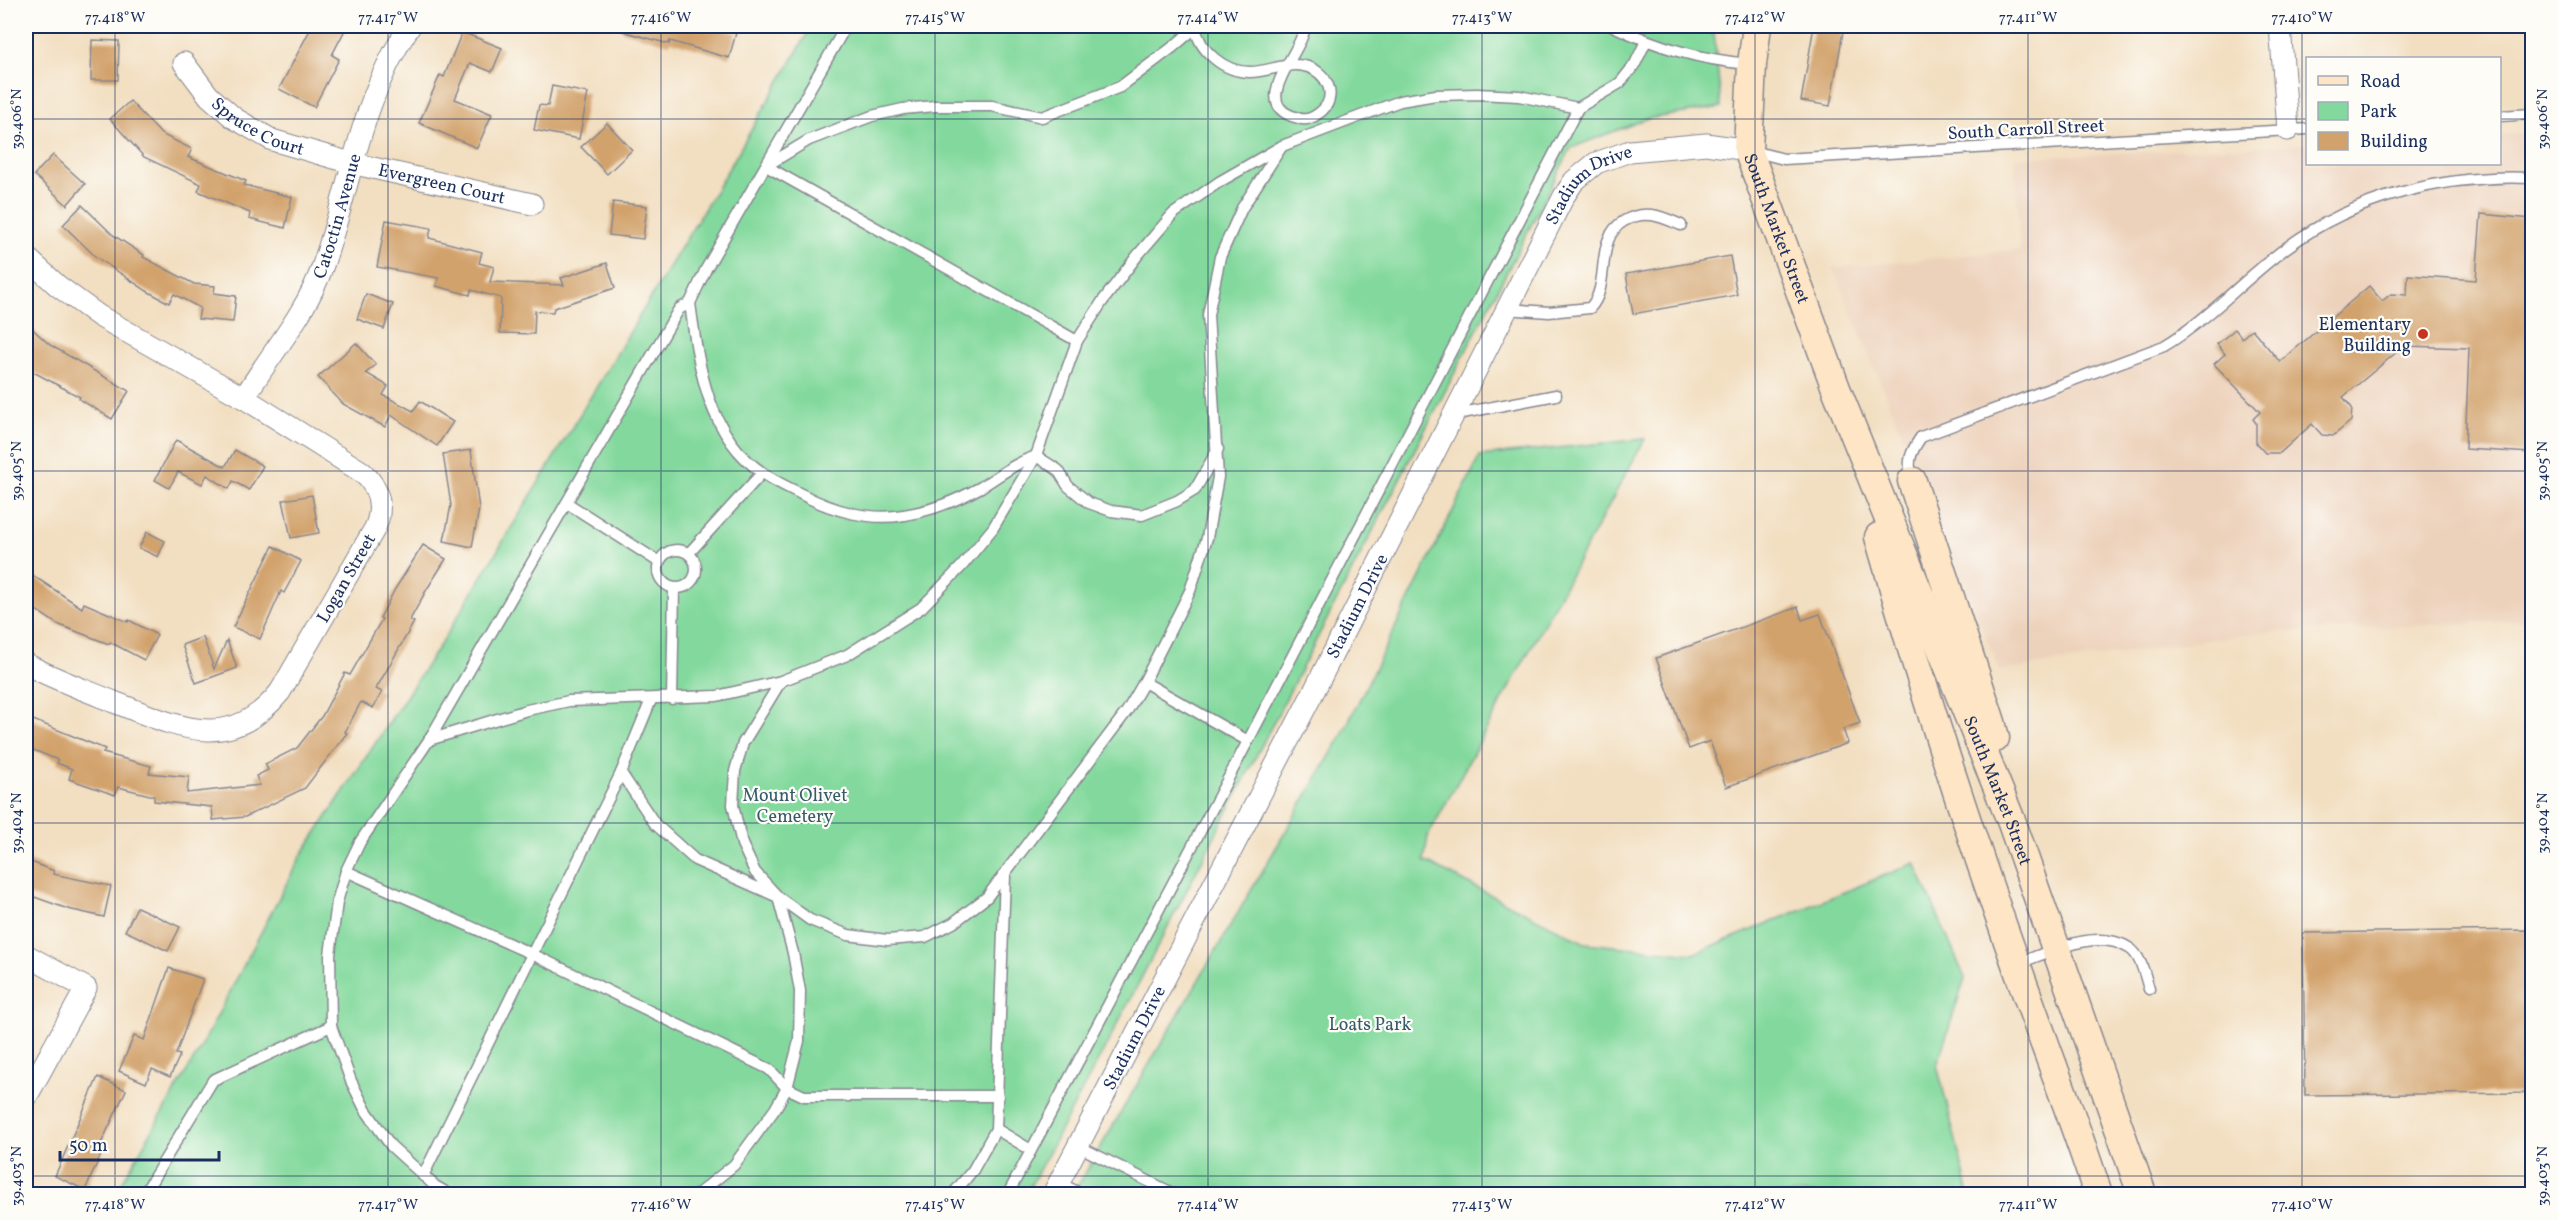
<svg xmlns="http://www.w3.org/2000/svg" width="2558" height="1220" font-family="Vollkorn,serif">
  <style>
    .built { fill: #edd2bb }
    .green { fill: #83d99d; stroke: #4f847e; stroke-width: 1.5 }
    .building { fill: #d2a26c }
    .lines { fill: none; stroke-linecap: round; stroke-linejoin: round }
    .lane-casing { stroke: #86868f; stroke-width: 13 }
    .street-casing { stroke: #86868f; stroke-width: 23 }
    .secondary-casing { stroke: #86868f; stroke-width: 31 }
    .lane { stroke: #fff; stroke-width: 10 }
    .street { stroke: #fff; stroke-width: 21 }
    .secondary { stroke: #fde5c5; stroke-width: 28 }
    .ticks { fill: none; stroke: #1b2f5e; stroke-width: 1.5; stroke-opacity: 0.45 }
    .poi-dot { fill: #c8321e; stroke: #fdfcf7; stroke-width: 2 }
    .labels { text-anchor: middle; stroke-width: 4.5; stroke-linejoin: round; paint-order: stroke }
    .street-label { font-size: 18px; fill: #1b2f5e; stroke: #fdfcf7 }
    .poi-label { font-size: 18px; fill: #1b2f5e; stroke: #fdfcf7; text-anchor: end }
    .park-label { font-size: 18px; fill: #355a6e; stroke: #fdfcf7 }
    .neatline { fill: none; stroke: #1b2f5e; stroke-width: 2 }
    .ticks-label { font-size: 15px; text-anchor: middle; fill: #1b2f5e }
  </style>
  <rect width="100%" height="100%" fill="#fdfcf7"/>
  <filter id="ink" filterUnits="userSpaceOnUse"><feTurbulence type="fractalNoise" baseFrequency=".0167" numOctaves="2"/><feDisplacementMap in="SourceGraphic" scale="12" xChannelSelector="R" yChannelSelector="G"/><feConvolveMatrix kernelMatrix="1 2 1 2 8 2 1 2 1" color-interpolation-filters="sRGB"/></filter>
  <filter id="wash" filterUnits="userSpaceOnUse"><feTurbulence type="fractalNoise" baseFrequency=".008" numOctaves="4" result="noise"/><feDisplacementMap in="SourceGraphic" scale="24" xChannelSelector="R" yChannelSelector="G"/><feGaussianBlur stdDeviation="1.35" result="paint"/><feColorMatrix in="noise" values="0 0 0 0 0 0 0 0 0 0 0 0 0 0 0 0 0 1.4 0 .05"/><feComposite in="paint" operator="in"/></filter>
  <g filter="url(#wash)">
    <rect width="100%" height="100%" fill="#f2dec0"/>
    <!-- built -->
    <polygon class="built" points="2532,133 2532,620 2256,633 2000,671 1833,268 2020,250 2015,158 2307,144 2308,164 2500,164 2500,135"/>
    <!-- green -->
    <g class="green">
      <polygon points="812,26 1653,26 1714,33 1721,107 1646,119 1571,148 1105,1048 1026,1194 115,1194 200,1049 301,856 444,639 722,180"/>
      <polygon points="1645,439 1428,836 1424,861 1585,943 1693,954 1915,863 1965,978 1937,1065 1969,1194 1073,1194 1341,737 1480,456"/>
    </g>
    <g id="blocks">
      <!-- building -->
      <g class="building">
        <polygon points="312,26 347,26 332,55 339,59 314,107 279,89"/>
        <polygon points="623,26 712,26 736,33 729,58 670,41 669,44 622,31"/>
        <polygon points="1814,26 1844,26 1830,106 1801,101"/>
        <polygon points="462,32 502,48 492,72 470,63 455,99 492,114 477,148 419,123 440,75 444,77"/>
        <polygon points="92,40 119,41 118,80 91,80"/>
        <polygon points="552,86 588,93 579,139 534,130 539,105 548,106"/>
        <polygon points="130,101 161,134 192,149 188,157 246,181 244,185 292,197 285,228 249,219 250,213 198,191 201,184 144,157 110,119"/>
        <polygon points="607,123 632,150 607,174 581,147"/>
        <polygon points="53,155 85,184 67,205 34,175"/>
        <polygon points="613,202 647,206 643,239 609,235"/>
        <polygon points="82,205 113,235 144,255 143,257 194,284 215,286 214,293 236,296 233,322 198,319 200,308 174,294 169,303 147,291 96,257 63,225"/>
        <polygon points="2481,214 2532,219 2532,453 2465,449 2469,348 2404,346 2343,397 2352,408 2351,421 2333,436 2322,435 2312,424 2280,453 2265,453 2256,443 2256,423 2253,419 2260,412 2214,364 2225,354 2217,344 2235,329 2242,338 2252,329 2280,362 2369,286 2382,301 2391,294 2407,295 2408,275 2476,280"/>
        <polygon points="386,220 431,228 429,238 482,252 479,263 494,267 490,282 564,285 561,278 607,263 615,288 554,308 553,312 535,311 534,334 500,333 501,298 471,290 470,295 436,286 439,278 377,267"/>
        <polygon points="1730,256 1737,295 1633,314 1626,274"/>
        <polygon points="366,294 393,304 384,329 357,319"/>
        <polygon points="26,323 50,345 129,391 112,419 79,399 80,397 26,368"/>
        <polygon points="356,343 376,365 366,373 388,386 383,395 413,411 420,401 453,422 437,446 391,415 385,427 343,404 318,377"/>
        <polygon points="176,440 225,467 235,450 263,466 249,490 233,481 229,489 207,475 202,484 178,472 169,488 155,480"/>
        <polygon points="471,450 479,509 472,547 444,541 451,505 443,454"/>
        <polygon points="312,495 319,533 291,538 283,500"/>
        <polygon points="147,532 165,541 158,557 139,548"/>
        <polygon points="423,545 446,559 427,589 410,620 414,622 376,689 382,692 373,708 361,702 345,732 347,733 305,788 245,817 213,820 212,807 154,801 154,796 118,787 115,795 69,779 72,769 57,763 58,760 26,747 26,717 105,749 103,753 151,766 149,773 189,777 187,793 260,785 256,776 268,770 265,764 297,748 322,716 345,673 350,675 382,619 380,618 395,589"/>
        <polygon points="273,546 301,561 284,593 281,591 260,639 233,627"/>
        <polygon points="26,571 82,608 84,603 128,622 129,620 157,635 144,660 110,642 109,644 57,624 26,603"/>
        <polygon points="1798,607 1802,620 1820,614 1860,723 1843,729 1848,743 1726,787 1710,741 1689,749 1656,658"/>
        <polygon points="203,637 214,669 227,640 237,668 196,683 182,645"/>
        <polygon points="26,860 54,871 53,874 111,886 104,917 68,909 26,894"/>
        <polygon points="137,907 180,927 168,951 125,931"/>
        <polygon points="2532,930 2532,1093 2305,1095 2303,933"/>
        <polygon points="169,968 203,979 176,1054 180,1055 170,1077 152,1069 146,1083 119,1071 134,1036 144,1040"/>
        <polygon points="98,1077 126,1090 100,1146 104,1148 85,1190 55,1176"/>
      </g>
    </g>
  </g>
  <g filter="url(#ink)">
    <use href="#blocks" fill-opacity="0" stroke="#86868f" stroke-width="1.5"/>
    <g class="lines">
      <defs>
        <g id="lane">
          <path d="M1195,26C1199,51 1224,72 1250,72C1269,72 1285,62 1304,66C1327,70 1340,98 1319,113C1313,118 1305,121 1298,118C1246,105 1303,52 1305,26"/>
          <path d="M1613,26C1658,47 1700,60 1750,64"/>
          <polyline points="2500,116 2532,114"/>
          <polyline points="1752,151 1784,159 2308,129"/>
          <path d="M690,303C698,363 707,436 763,473C775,482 790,488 803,495C833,511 870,521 904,515C930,511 958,500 981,487C1001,475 1013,464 1036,456L1058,470L1068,486L1089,503L1111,511L1142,515L1177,501L1195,490L1218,449"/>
          <path d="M1506,309L1549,312L1590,308C1612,285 1593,239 1624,221C1645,209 1660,216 1681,225"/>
          <polyline points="1077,341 766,166 809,140 872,116 903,109 935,106 992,106 1042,117 1120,87 1173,47 1195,28"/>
          <polyline points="1452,415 1556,395"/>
          <path d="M1912,481C1907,461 1910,453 1921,437L2164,346C2209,319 2244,279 2286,248C2356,196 2446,174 2532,178"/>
          <polyline points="567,503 659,562"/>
          <circle cx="677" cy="569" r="19"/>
          <polyline points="689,553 762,473"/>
          <polyline points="781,681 743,743 735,771 733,805 742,844 755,872 778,897 810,920 848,935 887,940 925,937 953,923 987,897 1127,711 1144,682 1190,591 1207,538 1218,477 1208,315 1220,257 1242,208 1282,146"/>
          <polyline points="1144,682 1248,741"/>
          <polyline points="672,699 674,589"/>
          <polyline points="429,740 527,710 569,701 717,696 781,681 847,655 921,608 962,566 993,528 1036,456 1077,341 1102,302 1137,256 1173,214 1219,182 1282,146 1400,101 1436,95 1477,94 1519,96 1578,108"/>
          <polyline points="621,773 655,824 695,860 778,897 793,953 800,991 799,1041 787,1088 775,1109 734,1165 698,1194"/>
          <polyline points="346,871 532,954 769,1069 787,1088 804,1096 998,1096"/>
          <path d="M2016,964C2049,953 2095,927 2129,948C2141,955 2145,976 2149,989"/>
          <polyline points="996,1129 1031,1150"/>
          <polyline points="1078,1146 1174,1194"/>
          <polyline points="423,1176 621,773 651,700"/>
          <polyline points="1059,1183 1082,1194"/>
          <polyline points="144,1194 213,1080 331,1026"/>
          <polyline points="449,1194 435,1186 391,1146 365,1109 351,1081 331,1026 330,955 337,902 346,871 360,842 429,740 679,309 690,303 706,269 846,26"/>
          <polyline points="953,1194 973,1170 996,1129 1005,875"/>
          <polyline points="1008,1194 1248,741 1578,108 1620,83 1635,64 1646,41"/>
        </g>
        <g id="street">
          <polyline points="2280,26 2288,130"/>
          <path id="s1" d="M184,63L209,96L234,118L272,140L351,163L532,204"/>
          <path d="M26,257L58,286L99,316L244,398L362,472C379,487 384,507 375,528L280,692C229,755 176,726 114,702C85,690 54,679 26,664"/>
          <path id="s2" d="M244,398C270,354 307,313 323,265C351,184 361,97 410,26"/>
          <polyline points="26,955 86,988 26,1098"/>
          <path id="s3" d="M1053,1194L1314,691L1564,196L1574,181L1596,163L1630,151L1706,144L1748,150"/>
        </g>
        <g id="secondary">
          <path id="s4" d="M1757,26L1752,64L1748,150L1837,391L2012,823L2142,1194"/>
          <polyline points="1912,481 1991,722 1995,738"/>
          <path d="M1879,537C1920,681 1966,823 2016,964C2043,1041 2073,1117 2098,1194"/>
        </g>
      </defs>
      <!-- lane casing -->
      <use href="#lane" class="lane-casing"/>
      <!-- street casing -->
      <use href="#street" class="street-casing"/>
      <!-- secondary casing -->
      <use href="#secondary" class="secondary-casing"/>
      <!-- lane -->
      <use href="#lane" class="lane"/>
      <!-- street -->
      <use href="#street" class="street"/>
      <!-- secondary -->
      <use href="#secondary" class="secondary"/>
    </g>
  </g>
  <!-- ticks -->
  <path class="ticks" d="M115,26V1194M388,26V1194M661,26V1194M935,26V1194M1208,26V1194M1482,26V1194M1755,26V1194M2028,26V1194M2302,26V1194M26,119H2308M2500,119H2532M26,471H2532M26,823H2532M26,1176H2532"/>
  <!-- markers -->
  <circle class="poi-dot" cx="2423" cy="334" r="6"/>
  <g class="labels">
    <!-- street labels -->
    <g class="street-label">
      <text dy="6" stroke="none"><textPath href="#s1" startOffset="100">Spruce Court</textPath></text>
      <text transform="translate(2026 129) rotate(-3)" y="6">South Carroll Street</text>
      <text dy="6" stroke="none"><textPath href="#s1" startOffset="294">Evergreen Court</textPath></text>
      <text dy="6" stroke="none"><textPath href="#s3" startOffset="1148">Stadium Drive</textPath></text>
      <text dy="6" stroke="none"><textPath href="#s2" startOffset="206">Catoctin Avenue</textPath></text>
      <text dy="6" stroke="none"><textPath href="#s4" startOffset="208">South Market Street</textPath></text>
      <text transform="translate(346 578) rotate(-60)" y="6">Logan Street</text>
      <text dy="6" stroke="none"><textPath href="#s3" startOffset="662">Stadium Drive</textPath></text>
      <text dy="6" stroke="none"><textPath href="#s4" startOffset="812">South Market Street</textPath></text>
      <text dy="6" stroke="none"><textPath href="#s3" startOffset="176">Stadium Drive</textPath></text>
    </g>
    <!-- poi labels -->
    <g class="poi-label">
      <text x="2411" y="330">Elementary<tspan x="2411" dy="21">Building</tspan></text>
    </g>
    <!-- park labels -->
    <g class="park-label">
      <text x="795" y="801">Mount Olivet<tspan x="795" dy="21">Cemetery</tspan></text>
      <text x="1370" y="1030">Loats Park</text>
    </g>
  </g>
  <!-- margin -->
  <rect width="2558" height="1220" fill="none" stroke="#fdfcf7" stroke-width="66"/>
  <!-- legend -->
  <rect x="2306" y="57" width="195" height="108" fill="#fdfcf7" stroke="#a3aaba" stroke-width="1.5"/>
  <rect x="2318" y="76" width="30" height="9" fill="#fde5c5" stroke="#a3aaba" stroke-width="1.5"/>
  <text x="2360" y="87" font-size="18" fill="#1b2f5e">Road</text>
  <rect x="2318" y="102" width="30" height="18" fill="#83d99d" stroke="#a3aaba" stroke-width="1.5"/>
  <text x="2360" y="117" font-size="18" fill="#1b2f5e">Park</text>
  <rect x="2318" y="132" width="30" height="18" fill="#d2a26c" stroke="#a3aaba" stroke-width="1.5"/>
  <text x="2360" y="147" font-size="18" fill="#1b2f5e">Building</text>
  <!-- scale -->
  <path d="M60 1151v9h159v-9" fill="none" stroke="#1b2f5e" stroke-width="3"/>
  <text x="69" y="1151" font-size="18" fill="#1b2f5e" stroke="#fdfcf7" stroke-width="4.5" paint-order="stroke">50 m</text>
  <rect x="33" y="33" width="2492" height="1154" class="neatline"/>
  <g class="ticks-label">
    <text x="115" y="22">77.418°W</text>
    <text x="388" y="22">77.417°W</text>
    <text x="661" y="22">77.416°W</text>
    <text x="935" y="22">77.415°W</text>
    <text x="1208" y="22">77.414°W</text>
    <text x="1482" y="22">77.413°W</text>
    <text x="1755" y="22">77.412°W</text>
    <text x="2028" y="22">77.411°W</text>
    <text x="2302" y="22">77.410°W</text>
    <text transform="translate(16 119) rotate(-90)" y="5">39.406°N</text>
    <text transform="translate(2542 119) rotate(-90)" y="5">39.406°N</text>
    <text transform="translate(16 471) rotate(-90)" y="5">39.405°N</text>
    <text transform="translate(2542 471) rotate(-90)" y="5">39.405°N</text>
    <text transform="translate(16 823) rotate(-90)" y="5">39.404°N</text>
    <text transform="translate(2542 823) rotate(-90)" y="5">39.404°N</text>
    <text transform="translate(16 1176) rotate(-90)" y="5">39.403°N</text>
    <text transform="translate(2542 1176) rotate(-90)" y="5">39.403°N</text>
    <text x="115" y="1209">77.418°W</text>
    <text x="388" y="1209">77.417°W</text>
    <text x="661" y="1209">77.416°W</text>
    <text x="935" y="1209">77.415°W</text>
    <text x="1208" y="1209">77.414°W</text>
    <text x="1482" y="1209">77.413°W</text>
    <text x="1755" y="1209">77.412°W</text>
    <text x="2028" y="1209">77.411°W</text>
    <text x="2302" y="1209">77.410°W</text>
  </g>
</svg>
